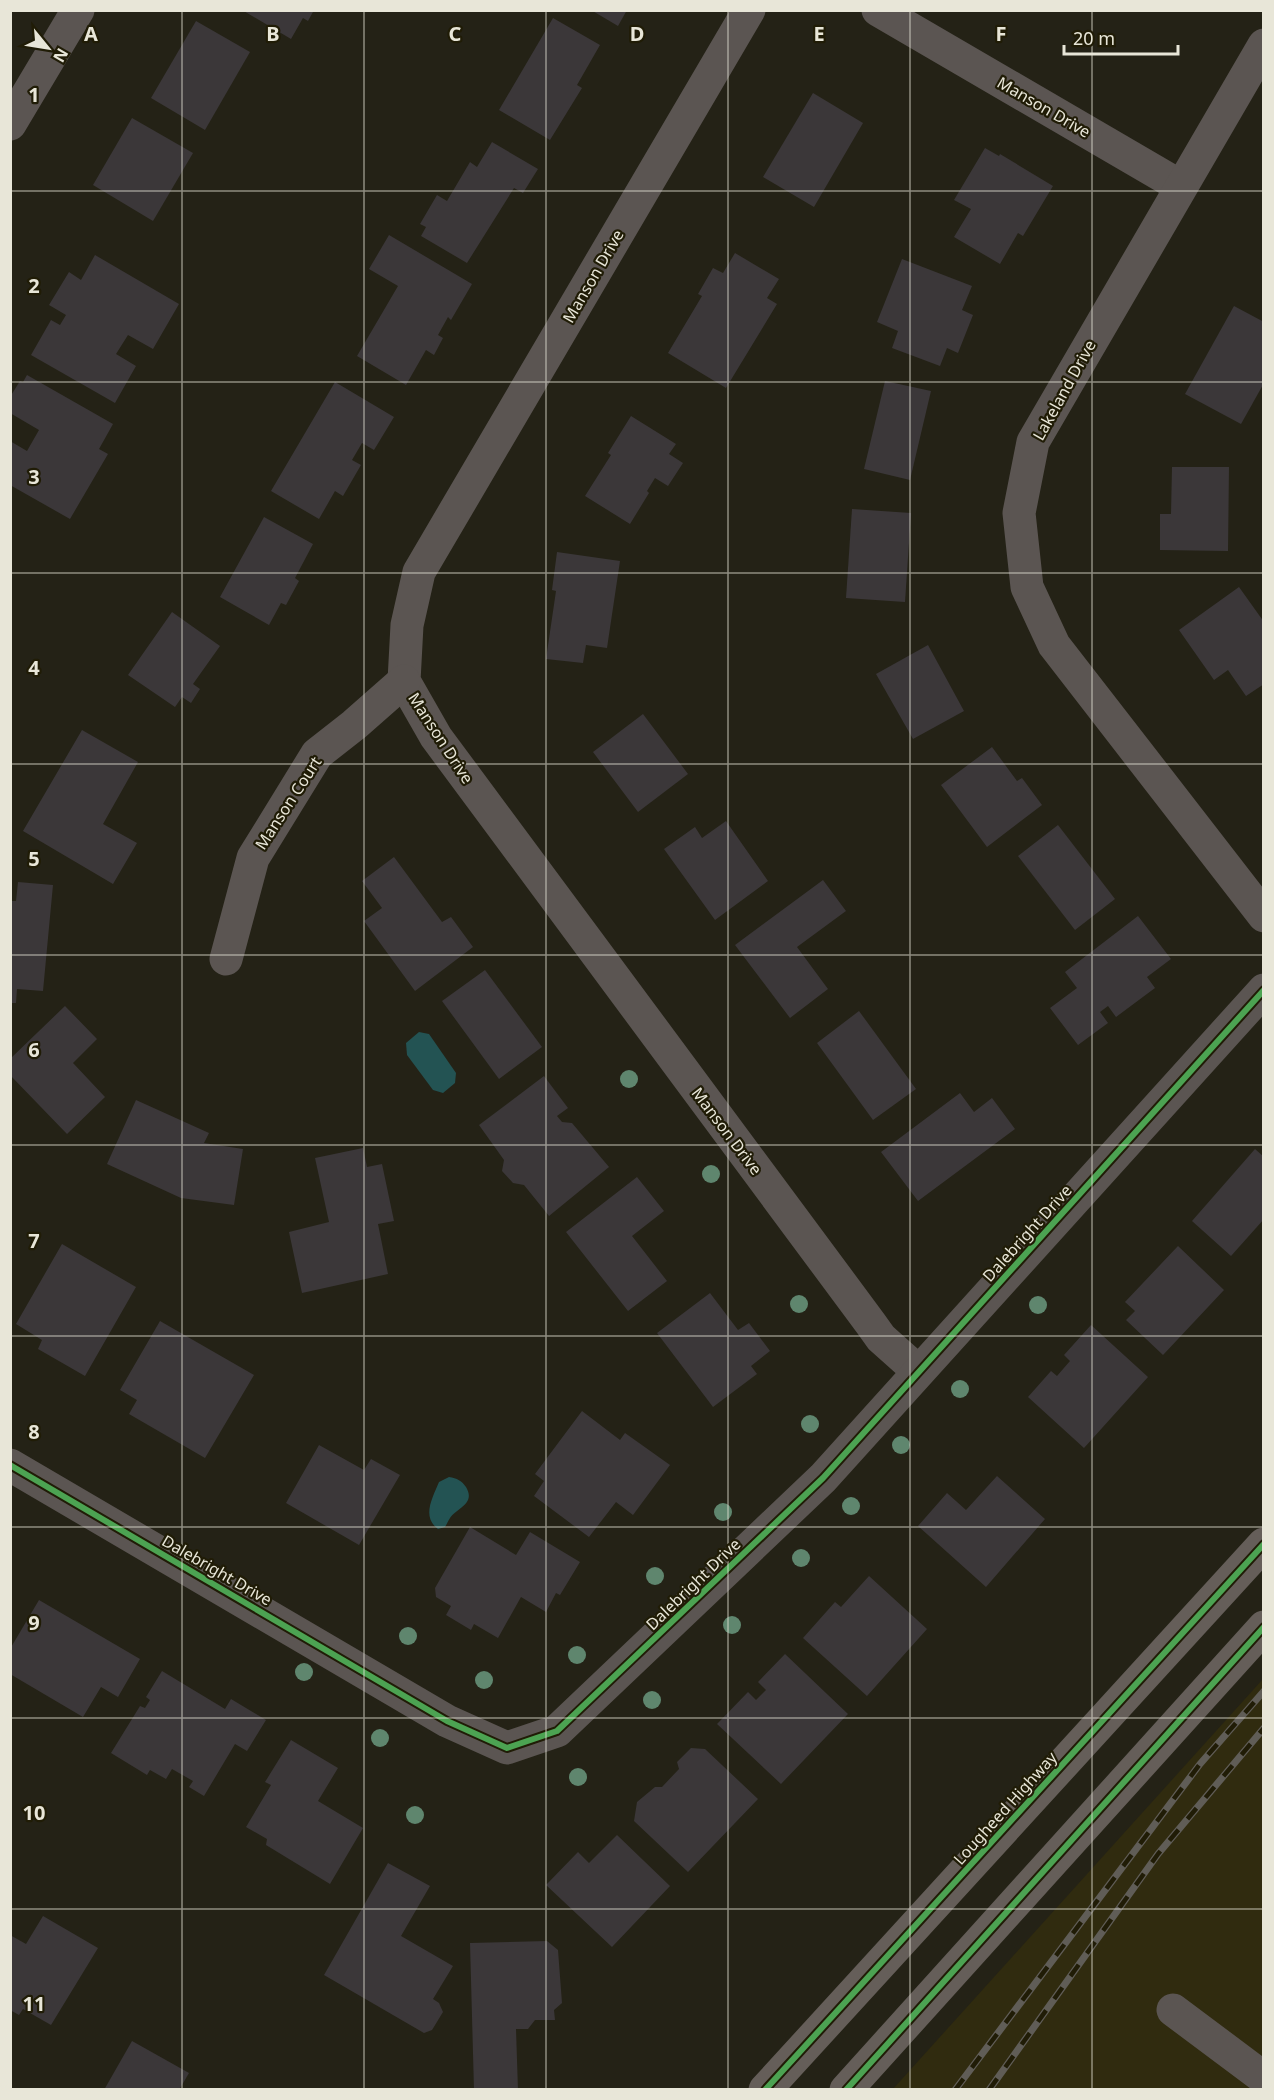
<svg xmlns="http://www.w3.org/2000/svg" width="1274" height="2100" font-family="'Noto Sans',sans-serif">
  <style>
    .built { fill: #302b0f }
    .water { fill: #235353 }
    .building { fill: #3b3739 }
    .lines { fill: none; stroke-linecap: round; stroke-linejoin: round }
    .minor { stroke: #5b5552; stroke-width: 33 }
    .major { stroke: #655e59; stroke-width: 33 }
    .rail-casing { stroke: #605d57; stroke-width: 7 }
    .rail { stroke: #201c06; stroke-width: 4.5; stroke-dasharray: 14; stroke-linecap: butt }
    .cycleway-casing { stroke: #201c06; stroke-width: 10 }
    .cycleway { stroke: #4ca352; stroke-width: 6 }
    .tree { fill: #5f866e }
    .grid { fill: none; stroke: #e8e6d8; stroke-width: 1.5; stroke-opacity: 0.55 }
    .labels { text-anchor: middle; stroke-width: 4.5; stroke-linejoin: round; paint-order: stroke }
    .street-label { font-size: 16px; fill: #e8e6d8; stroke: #201c06 }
    .grid-label { font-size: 20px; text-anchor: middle; font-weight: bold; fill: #e8e6d8; stroke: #201c06; stroke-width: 4.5; stroke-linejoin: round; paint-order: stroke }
  </style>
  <rect width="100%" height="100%" fill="#242216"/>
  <!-- built -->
  <polygon class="built" points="1263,1679 1263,2089 893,2089"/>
  <!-- water -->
  <g class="water">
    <polygon points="419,1032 429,1034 456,1073 455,1083 443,1093 433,1090 407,1055 406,1043"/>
    <path d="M449,1477C457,1478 462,1481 466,1487C476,1504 457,1508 450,1518C448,1521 447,1524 445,1527L438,1529C421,1517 433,1497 439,1482Z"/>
  </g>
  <!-- building -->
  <g class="building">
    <polygon points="242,10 314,10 308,21 303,18 291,39"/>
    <polygon points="591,10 627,10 618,26"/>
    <polygon points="553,18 600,45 577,85 582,88 550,140 499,110"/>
    <polygon points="196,21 250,52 205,130 151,98"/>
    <polygon points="813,93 863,123 814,207 763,177"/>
    <polygon points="132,118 193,153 153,221 93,185"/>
    <polygon points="492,142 538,169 523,193 514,188 467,263 421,236 426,227 420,224 437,195 447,201 470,162 477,167"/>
    <polygon points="985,148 999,156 1000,154 1053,186 1023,236 1018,233 1000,264 954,237 971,209 954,200"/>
    <polygon points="389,235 472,284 451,320 448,317 438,335 443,338 434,355 426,350 406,385 357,356 398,286 369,269"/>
    <polygon points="735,253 779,279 767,298 777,304 726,388 668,353 702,296 698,294 713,268 723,273"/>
    <polygon points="95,255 179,304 153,349 128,335 116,354 136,366 115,403 31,355 51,320 60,325 66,315 49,305 69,272 81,280"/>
    <polygon points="902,259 972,286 962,310 973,315 958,353 947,348 940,366 892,348 898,331 877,322"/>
    <polygon points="1234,306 1264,322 1264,383 1241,424 1185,394"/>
    <polygon points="27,375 113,424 99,449 108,454 70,519 10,485 10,441 27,451 39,430 10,413 10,397 20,381 23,382"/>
    <polygon points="885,381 931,391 910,480 864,469"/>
    <polygon points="335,382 394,417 374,450 362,443 352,460 361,465 343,496 335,491 319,519 271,491"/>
    <polygon points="631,416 676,444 669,454 683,463 668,486 655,478 647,491 649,493 630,524 585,496 611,455 608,453"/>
    <polygon points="1172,467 1229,467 1228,551 1160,550 1160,514 1171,514"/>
    <polygon points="852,509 911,513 905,602 846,598"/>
    <polygon points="264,517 313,544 295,578 299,581 286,605 281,603 269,625 220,597"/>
    <polygon points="557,552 620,561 607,648 586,645 583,663 546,659 556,591 552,590"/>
    <polygon points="1239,587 1264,622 1264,684 1246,696 1228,670 1214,680 1179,630"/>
    <polygon points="172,612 220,646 193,684 200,689 191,703 182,697 175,707 128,675"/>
    <polygon points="928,645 964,711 913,739 876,674"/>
    <polygon points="643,714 688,774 638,812 593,752"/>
    <polygon points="82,730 138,762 103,824 137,843 113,884 23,831"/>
    <polygon points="992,747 1017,781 1022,778 1042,805 987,847 941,785"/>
    <polygon points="726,821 768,881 715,920 664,849 695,827 702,838"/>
    <polygon points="1058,825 1115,899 1075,930 1018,856"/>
    <polygon points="394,857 442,922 451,917 473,947 415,991 364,921 382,908 362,881"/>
    <polygon points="823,880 846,911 797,947 828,989 790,1018 735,945"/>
    <polygon points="18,882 53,885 43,991 17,989 16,1003 10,1003 10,901 16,901"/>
    <polygon points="1138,916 1171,959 1147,977 1155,988 1116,1017 1108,1006 1100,1012 1108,1023 1078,1045 1050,1008 1077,988 1065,972"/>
    <polygon points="485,970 542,1047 499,1079 442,1001"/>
    <polygon points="65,1006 97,1039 73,1063 105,1097 67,1134 10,1075 10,1059"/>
    <polygon points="859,1011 916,1089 873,1120 817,1043"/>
    <polygon points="544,1076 568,1108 557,1116 562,1122 572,1123 609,1167 549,1216 524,1185 513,1183 502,1171 504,1160 479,1125"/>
    <polygon points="960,1093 974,1112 992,1098 1015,1129 918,1201 881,1152"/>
    <polygon points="136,1100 209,1133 204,1143 243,1149 234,1205 181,1198 107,1164"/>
    <polygon points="363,1148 367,1167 382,1164 394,1221 378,1224 388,1274 302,1293 289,1232 329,1222 315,1158"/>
    <polygon points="1255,1149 1264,1157 1264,1219 1231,1256 1192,1221"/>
    <polygon points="637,1177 664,1211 632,1236 667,1281 628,1311 566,1232"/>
    <polygon points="62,1244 136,1287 85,1376 38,1349 42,1340 16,1324"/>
    <polygon points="1178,1246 1224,1290 1163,1355 1126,1320 1135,1311 1125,1302"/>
    <polygon points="710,1293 738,1330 749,1323 770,1351 751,1366 757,1374 713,1407 657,1333"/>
    <polygon points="160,1321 254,1375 205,1458 129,1414 137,1400 120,1390"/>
    <polygon points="1091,1325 1148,1377 1084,1448 1028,1397 1051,1371 1057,1376 1070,1361 1064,1355"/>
    <polygon points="582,1411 620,1440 625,1433 670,1465 633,1515 616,1502 589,1537 534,1496 544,1481 535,1474"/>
    <polygon points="319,1445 364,1470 371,1459 400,1475 359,1545 286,1503"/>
    <polygon points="997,1476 1045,1519 986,1587 918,1526 947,1493 966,1510"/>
    <polygon points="470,1527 516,1555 530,1532 580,1562 560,1595 556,1593 546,1612 521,1597 498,1638 474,1624 471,1630 446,1615 451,1606 436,1597 435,1588"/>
    <polygon points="869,1576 927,1629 867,1696 803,1638 835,1602 841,1607"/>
    <polygon points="39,1600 140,1659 118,1697 101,1687 83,1717 10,1674 10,1649"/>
    <polygon points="785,1654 848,1714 781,1784 717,1724 748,1692 756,1700 766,1690 758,1682"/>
    <polygon points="162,1671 225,1709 231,1699 266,1720 247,1751 235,1744 204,1796 189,1787 193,1781 172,1769 166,1779 150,1770 147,1775 111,1753 140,1706 145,1708 150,1700 146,1697"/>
    <polygon points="291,1740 338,1768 318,1801 363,1828 330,1884 266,1845 267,1839 246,1827 271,1785 265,1782"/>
    <polygon points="691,1748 705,1749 758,1799 688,1872 634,1821 637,1802 655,1787 662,1787 679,1769 677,1762"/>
    <polygon points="617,1835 670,1886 612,1947 546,1885 578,1852 589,1863"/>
    <polygon points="388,1863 430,1886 401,1936 453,1966 433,1999 439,2003 443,2012 432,2030 424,2033 324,1975"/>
    <polygon points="43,1916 98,1948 51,2025 23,2009 19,2015 10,2010 10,1935 26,1944"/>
    <polygon points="547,1941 558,1950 562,2003 554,2010 555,2020 535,2020 528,2029 516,2029 518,2090 474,2090 470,1943"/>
    <polygon points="132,2041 189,2073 179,2090 104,2090"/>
  </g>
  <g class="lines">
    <!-- minor -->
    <g class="minor">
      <polyline points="749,10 419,572 407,625 404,681 436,737 871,1324 881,1338 918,1371"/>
      <polyline points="878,10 1180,186"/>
      <polyline points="1264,45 1033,442 1019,513 1027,587 1054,645 1264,916"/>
      <polyline points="10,124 78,10"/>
      <polyline points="226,959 253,858 317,754 354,725 404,681"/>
      <polyline points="10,1465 447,1721 507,1748 557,1731 823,1478 1264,990"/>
      <polyline points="1173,2010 1264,2078"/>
    </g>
    <!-- major -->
    <g class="major">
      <polyline points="765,2090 1264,1544"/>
      <polyline points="846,2090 1264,1627"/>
    </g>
    <defs>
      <g id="rail">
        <polyline points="955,2090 1200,1764 1264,1691"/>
        <polyline points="989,2090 1158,1854 1264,1728"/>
      </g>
    </defs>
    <!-- rail casing -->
    <use href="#rail" class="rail-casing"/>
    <!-- rail -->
    <use href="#rail" class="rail"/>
    <defs>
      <g id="cycleway">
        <polyline points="10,1465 447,1721 507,1748 557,1731 823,1478 1264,990"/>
        <polyline points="765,2090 1264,1544"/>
        <polyline points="846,2090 1264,1627"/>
      </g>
    </defs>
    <!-- cycleway casing -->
    <use href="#cycleway" class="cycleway-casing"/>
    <!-- cycleway -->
    <use href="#cycleway" class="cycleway"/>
  </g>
  <!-- trees -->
  <g class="tree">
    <circle cx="629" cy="1079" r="9"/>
    <circle cx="711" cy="1174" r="9"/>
    <circle cx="799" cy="1304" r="9"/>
    <circle cx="1038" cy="1305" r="9"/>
    <circle cx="960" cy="1389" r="9"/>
    <circle cx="810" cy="1424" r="9"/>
    <circle cx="901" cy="1445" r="9"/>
    <circle cx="851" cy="1506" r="9"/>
    <circle cx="723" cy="1512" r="9"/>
    <circle cx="801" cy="1558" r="9"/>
    <circle cx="655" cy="1576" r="9"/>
    <circle cx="732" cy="1625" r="9"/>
    <circle cx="408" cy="1636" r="9"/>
    <circle cx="577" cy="1655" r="9"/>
    <circle cx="304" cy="1672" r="9"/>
    <circle cx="484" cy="1680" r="9"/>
    <circle cx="652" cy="1700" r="9"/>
    <circle cx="380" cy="1738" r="9"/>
    <circle cx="578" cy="1777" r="9"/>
    <circle cx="415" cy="1815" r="9"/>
  </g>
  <!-- grid -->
  <path class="grid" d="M182,10V2090M364,10V2090M546,10V2090M728,10V2090M910,10V2090M1092,10V2090M10,191H1264M10,382H1264M10,573H1264M10,764H1264M10,955H1264M10,1145H1264M10,1336H1264M10,1527H1264M10,1718H1264M10,1909H1264"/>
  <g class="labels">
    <!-- street labels -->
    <g class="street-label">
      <text transform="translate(1044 107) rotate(30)" y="6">Manson Drive</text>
      <text transform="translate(593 276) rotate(-60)" y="6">Manson Drive</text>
      <text transform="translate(1064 390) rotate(-61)" y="6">Lakeland Drive</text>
      <text transform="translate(441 738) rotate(57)" y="6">Manson Drive</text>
      <text transform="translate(288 803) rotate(-57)" y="6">Manson Court</text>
      <text transform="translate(727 1131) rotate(53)" y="6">Manson Drive</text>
      <text transform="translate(1027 1233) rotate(-48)" y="6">Dalebright Drive</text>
      <text transform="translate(217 1570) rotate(30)" y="6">Dalebright Drive</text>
      <text transform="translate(693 1584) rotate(-44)" y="6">Dalebright Drive</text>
      <text transform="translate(1005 1808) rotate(-48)" y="6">Lougheed Highway</text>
    </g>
  </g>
  <g class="grid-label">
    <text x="91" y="41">A</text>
    <text x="273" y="41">B</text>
    <text x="455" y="41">C</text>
    <text x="637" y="41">D</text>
    <text x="819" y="41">E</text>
    <text x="1001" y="41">F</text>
    <text x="34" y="102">1</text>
    <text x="34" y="293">2</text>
    <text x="34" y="484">3</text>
    <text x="34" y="675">4</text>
    <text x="34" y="866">5</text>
    <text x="34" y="1057">6</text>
    <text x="34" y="1248">7</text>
    <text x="34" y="1439">8</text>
    <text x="34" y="1630">9</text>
    <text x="34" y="1820">10</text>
    <text x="34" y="2011">11</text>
  </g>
  <!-- border -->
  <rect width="1274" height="2100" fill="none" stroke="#e8e6d8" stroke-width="24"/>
  <!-- north arrow -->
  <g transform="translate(48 48) rotate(120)" stroke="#201c06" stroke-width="4.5" paint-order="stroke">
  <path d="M0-4.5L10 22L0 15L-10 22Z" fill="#e8e6d8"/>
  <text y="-9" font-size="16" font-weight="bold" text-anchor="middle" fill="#e8e6d8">N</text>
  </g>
  <!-- scale -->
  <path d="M1064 45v9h114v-9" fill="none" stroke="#e8e6d8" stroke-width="3"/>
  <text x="1073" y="45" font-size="18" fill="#e8e6d8" stroke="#201c06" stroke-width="4.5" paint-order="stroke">20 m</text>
</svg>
